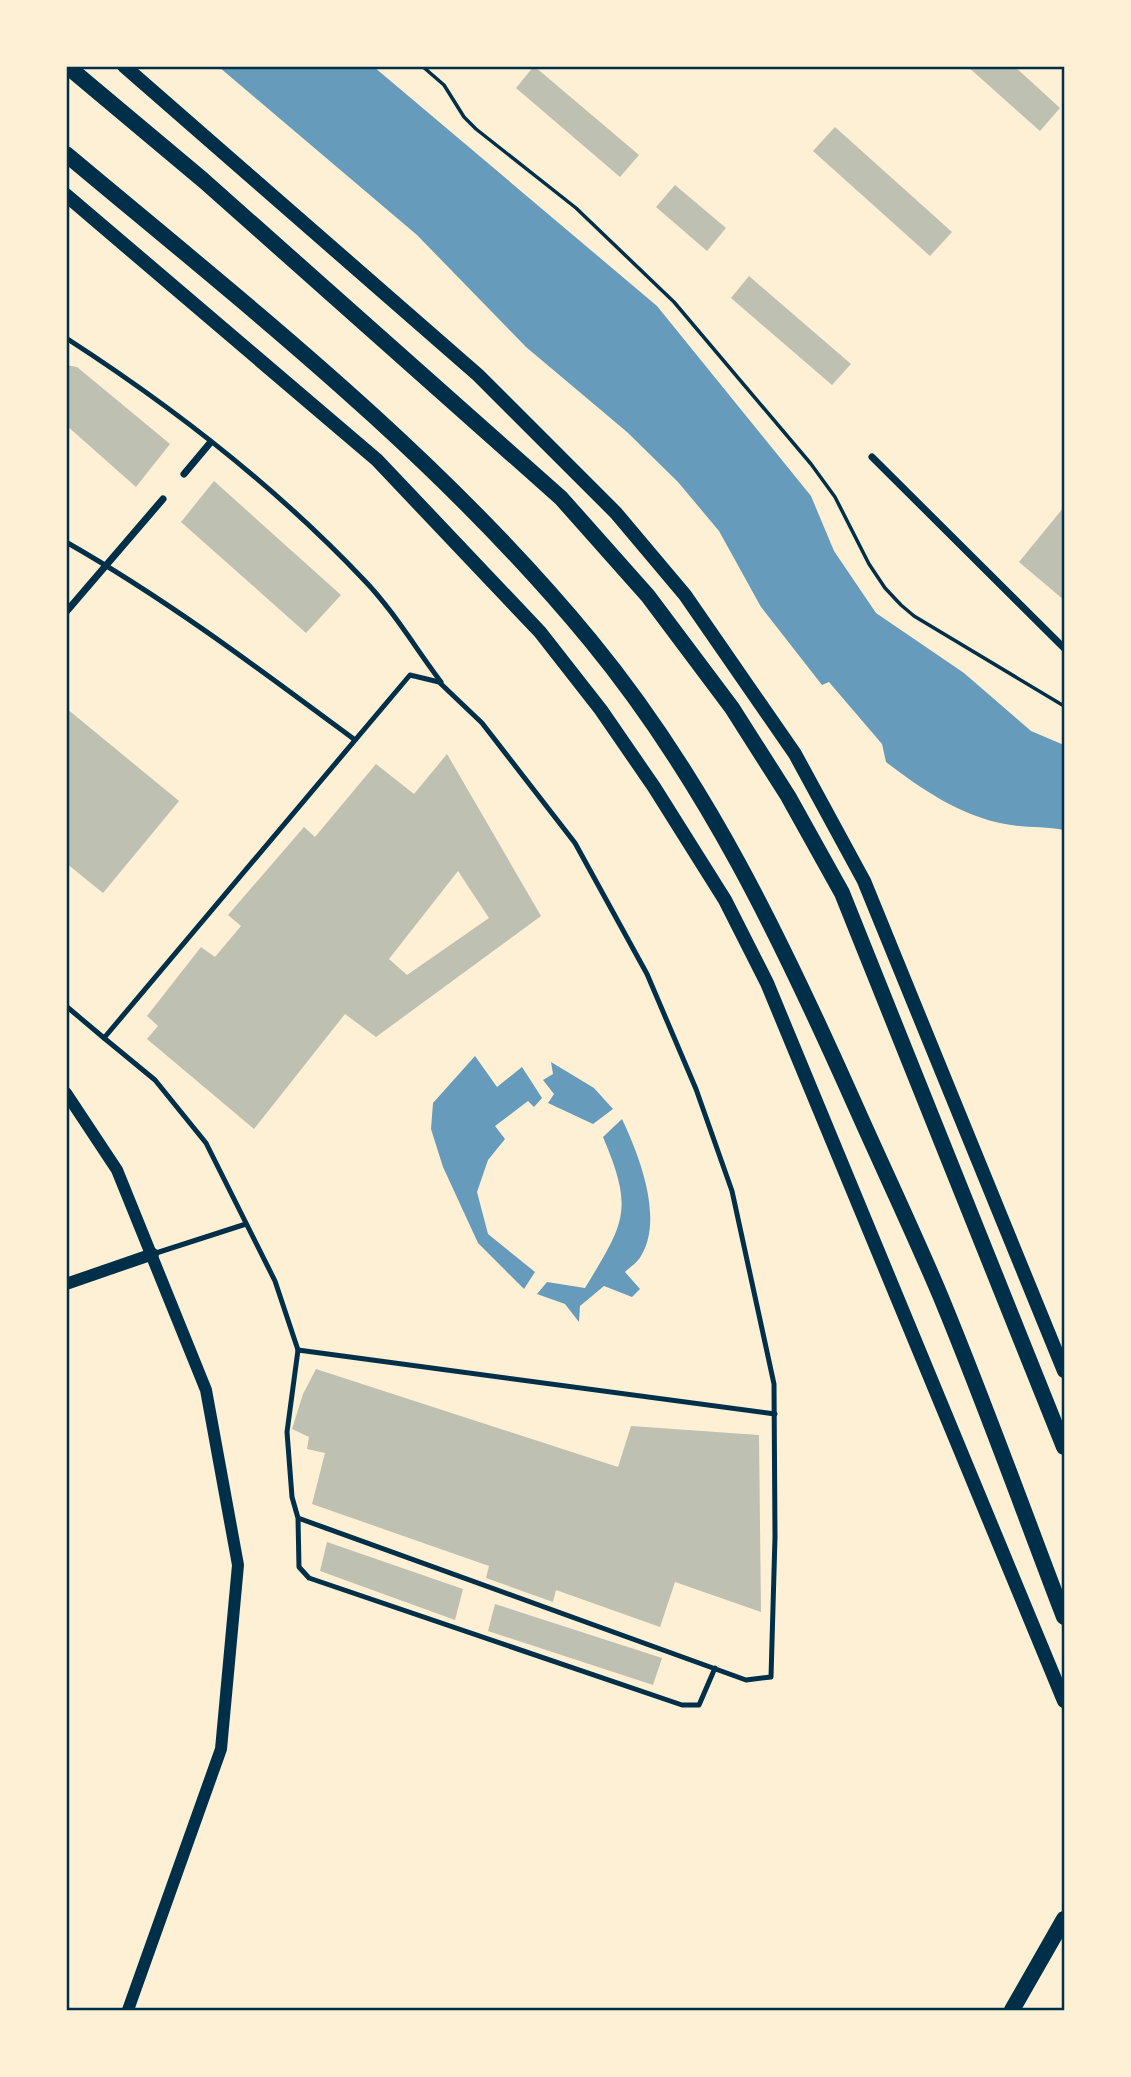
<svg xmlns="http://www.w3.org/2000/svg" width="1131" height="2077" font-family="'Alegreya Sans',sans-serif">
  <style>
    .water { fill: #669bbc }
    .building { fill: #bec0b2; fill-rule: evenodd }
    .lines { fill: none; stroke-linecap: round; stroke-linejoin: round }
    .path { stroke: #003049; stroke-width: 3.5 }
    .service { stroke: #003049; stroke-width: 5 }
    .minor { stroke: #003049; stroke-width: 7 }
    .tertiary { stroke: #003049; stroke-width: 12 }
    .secondary { stroke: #003049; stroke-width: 14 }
    .primary { stroke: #003049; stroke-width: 16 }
    .neatline { fill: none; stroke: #003049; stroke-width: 2.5 }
  </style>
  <rect width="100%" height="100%" fill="#fdf0d5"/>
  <!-- water -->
  <g class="water">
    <path d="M219,67H374L657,306L811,496L834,551L876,613L964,673L1031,731L1064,745V830C1045,826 1025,828 1005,824C961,816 921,789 886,762L882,744L829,682L822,685L761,607L719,531L678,482L627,432L526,347L417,235Z"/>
    <polygon points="475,1056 497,1087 522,1067 542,1098 534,1107 528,1101 495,1126 505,1139 488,1160 477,1192 488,1234 535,1272 524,1289 478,1243 443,1167 431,1129 433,1103"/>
    <polygon points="551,1062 594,1088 613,1109 593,1124 548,1103 554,1094 543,1080 553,1074"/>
    <path d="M622,1119C639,1155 664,1218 641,1256C638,1262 630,1267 625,1272L640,1289L632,1297L604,1286L580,1306L579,1322L565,1304L537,1294L547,1282L585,1288C625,1222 634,1210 603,1137Z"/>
  </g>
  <!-- building -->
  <g class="building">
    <polygon points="534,66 639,155 620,177 516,88"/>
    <polygon points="967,66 1014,66 1060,108 1040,131"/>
    <polygon points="835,127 952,232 930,256 813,151"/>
    <polygon points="675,185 726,228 707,251 656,207"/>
    <polygon points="749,276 851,364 832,385 731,298"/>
    <polygon points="66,365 77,367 170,444 136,487 66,425"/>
    <polygon points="214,481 341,595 306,633 181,522"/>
    <polygon points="1064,507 1064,600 1019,562"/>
    <polygon points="66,708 179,801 103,893 66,863"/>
    <path d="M447,754L541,916L376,1037L345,1014L254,1129L147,1039L158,1026L147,1016L201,947L215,957L241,926L228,915L304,827L315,837L376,764L414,794ZM458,871L489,918L407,975L389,959Z"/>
    <polygon points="316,1369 618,1467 631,1426 759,1435 761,1612 675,1582 660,1627 556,1590 553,1602 486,1578 489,1566 312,1504 325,1453 307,1449 309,1437 292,1429 303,1394"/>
    <polygon points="327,1542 463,1589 455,1620 320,1571"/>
    <polygon points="495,1604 662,1658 653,1685 488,1631"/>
  </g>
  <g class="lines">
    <!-- path -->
    <polyline class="path" points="422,66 444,85 464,117 476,129 576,208 674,302 811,464 835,497 869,564 885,588 901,605 914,616 1064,706"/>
    <!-- service -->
    <g class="service">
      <path d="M66,338C173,407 277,488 364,580C393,610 416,649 441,682"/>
      <path d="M66,542C168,600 262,671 355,740"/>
      <polyline points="66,1006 104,1038"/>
      <polyline points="153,1254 246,1224"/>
      <polyline points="298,1350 775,1414"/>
      <polyline points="298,1518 746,1680 771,1677 775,1537 774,1384 732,1191 696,1089 647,974 575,843 482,723 439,682 410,675 104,1038 155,1080 206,1143 275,1281 298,1350 287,1432 292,1497 298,1518 299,1567 309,1578 682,1705 699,1705 715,1668"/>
    </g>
    <!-- minor -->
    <g class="minor">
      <polyline points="872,457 1064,648"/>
      <polyline points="184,474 210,443"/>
      <polyline points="66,612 163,499"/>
    </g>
    <!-- tertiary -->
    <g class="tertiary">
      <polyline points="66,1093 117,1170 206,1390 238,1565 221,1749 128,2010"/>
      <polyline points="66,1284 153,1254"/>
    </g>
    <!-- secondary -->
    <g class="secondary">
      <polyline points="124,66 478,375 616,513 685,595 795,754 864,881 1064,1371"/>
      <polyline points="66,195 377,460 540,632 601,710 654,787 725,900 767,983 1064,1701"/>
    </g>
    <!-- primary -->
    <g class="primary">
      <polyline points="67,66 203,180 561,498 648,596 732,708 788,796 842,893 1064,1447"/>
      <path d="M66,154C250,308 439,456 591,641C706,781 782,941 855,1105C883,1168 913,1231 940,1295C984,1401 1023,1510 1064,1617"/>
      <polyline points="1012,2010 1064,1919"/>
    </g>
  </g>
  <!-- border -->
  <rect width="1131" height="2077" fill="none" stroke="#fdf0d5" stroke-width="136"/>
  <rect x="68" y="68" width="995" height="1941" class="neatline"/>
</svg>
